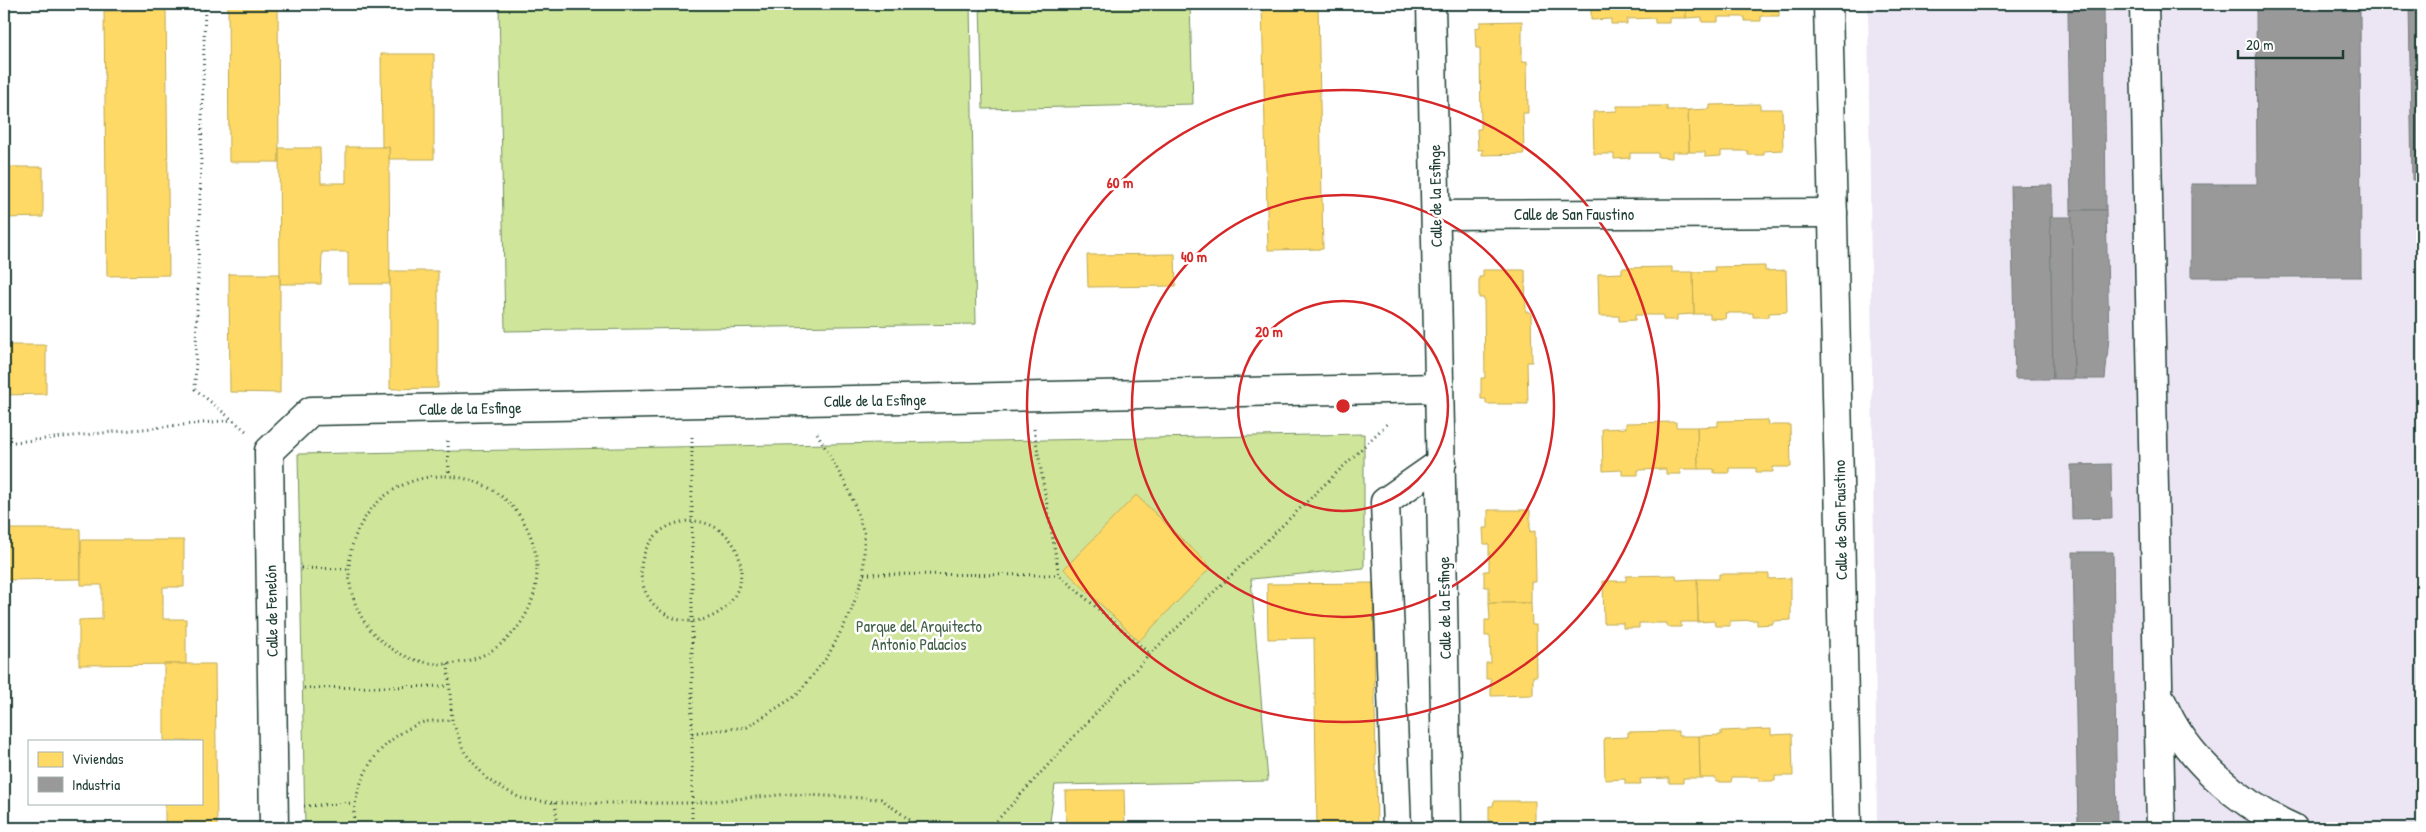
<svg xmlns="http://www.w3.org/2000/svg" width="2426" height="832" font-family="'Patrick Hand',sans-serif">
  <style>
    .built { fill: #ece6f4 }
    .green { fill: #cfe59a; stroke: #779167 }
    .homes { fill: #ffd966; stroke: #bcaa57 }
    .industry { fill: #999; stroke: #747d7b }
    .lines { fill: none; stroke-linecap: round; stroke-linejoin: round }
    .minor-casing { stroke: #1f3d34; stroke-width: 31 }
    .path { stroke: #1f3d34; stroke-width: 3; stroke-dasharray: 1 4; stroke-linecap: butt }
    .minor { stroke: #fff; stroke-width: 28 }
    .ring { fill: none; stroke: #d62828; stroke-width: 2.5 }
    .labels { text-anchor: middle; stroke-width: 5; stroke-linejoin: round; paint-order: stroke }
    .street-label { font-size: 16px; fill: #1f3d34; stroke: #fff }
    .park-label { font-size: 16px; fill: #425f48; stroke: #fff }
    .centre { fill: #d62828; stroke: #fff; stroke-width: 2.5 }
    .ring-label { font-size: 15px; text-anchor: middle; font-weight: bold; fill: #d62828; stroke: #fff; stroke-width: 5; stroke-linejoin: round; paint-order: stroke }
  </style>
  <rect width="100%" height="100%" fill="#fff"/>
  <filter id="ink" filterUnits="userSpaceOnUse"><feTurbulence type="fractalNoise" baseFrequency=".02" numOctaves="2"/><feDisplacementMap in="SourceGraphic" scale="10" xChannelSelector="R" yChannelSelector="G"/><feConvolveMatrix kernelMatrix="1 2 1 2 8 2 1 2 1" color-interpolation-filters="sRGB"/></filter>
  <g filter="url(#ink)">
    <!-- built -->
    <polygon class="built" points="1868,4 2422,4 2422,828 1877,828"/>
    <!-- green -->
    <g class="green">
      <polygon points="499,4 970,4 976,324 505,331"/>
      <polygon points="980,4 1190,4 1193,104 983,109"/>
      <polygon points="1364,434 1364,568 1251,579 1268,781 1055,785 1049,828 305,828 298,454"/>
    </g>
    <!-- homes -->
    <g class="homes">
      <polygon points="228,4 278,4 279,162 229,162"/>
      <polygon points="1262,4 1318,4 1323,249 1268,250"/>
      <polygon points="1591,4 1686,4 1686,18 1669,18 1669,23 1655,23 1655,18 1627,19 1627,24 1611,24 1611,19 1591,20"/>
      <polygon points="1686,4 1779,4 1779,16 1761,16 1761,21 1745,21 1745,17 1718,17 1718,22 1702,22 1702,17 1686,18"/>
      <polygon points="166,10 169,275 107,276 104,11"/>
      <polygon points="1522,21 1522,62 1527,61 1528,113 1523,113 1524,154 1482,155 1483,150 1478,150 1477,129 1481,129 1480,48 1476,48 1475,28 1480,27 1480,22"/>
      <polygon points="381,54 434,54 434,159 389,159 389,147 382,147"/>
      <polygon points="1760,104 1760,109 1782,109 1783,150 1764,151 1764,155 1748,155 1748,151 1721,151 1721,156 1705,157 1705,152 1689,152 1688,110 1710,109 1710,105"/>
      <polygon points="1617,106 1667,106 1667,110 1688,110 1689,152 1672,152 1672,158 1658,157 1658,153 1630,153 1630,158 1614,159 1614,154 1594,154 1593,112 1617,111"/>
      <polygon points="346,147 389,147 390,284 348,284 348,252 322,252 321,284 280,284 279,148 320,148 321,183 346,183"/>
      <polygon points="4,167 43,167 43,217 4,218"/>
      <polygon points="1175,254 1176,286 1088,287 1087,255"/>
      <polygon points="1765,266 1765,271 1786,270 1787,312 1769,313 1769,317 1753,317 1753,313 1725,313 1726,319 1710,318 1710,314 1694,314 1693,272 1715,271 1714,267"/>
      <polygon points="1672,267 1672,272 1693,272 1694,314 1677,315 1677,320 1663,320 1663,315 1635,315 1635,320 1619,321 1619,316 1599,316 1598,274 1622,273 1622,268"/>
      <polygon points="1483,270 1525,270 1526,312 1531,312 1532,362 1527,362 1528,404 1486,404 1486,399 1481,399 1481,378 1485,378 1484,298 1479,298 1479,277 1483,277"/>
      <polygon points="390,271 438,271 438,388 390,389"/>
      <polygon points="229,274 280,274 280,393 230,392"/>
      <polygon points="4,345 46,345 46,394 4,395"/>
      <polygon points="1768,420 1769,425 1790,425 1791,467 1773,467 1773,472 1756,472 1756,468 1729,468 1729,473 1714,473 1714,469 1698,469 1697,427 1718,426 1718,421"/>
      <polygon points="1676,422 1676,427 1697,427 1698,469 1680,469 1681,474 1666,474 1666,469 1638,470 1638,475 1622,475 1622,470 1603,471 1602,429 1626,428 1626,423"/>
      <polygon points="1136,495 1211,567 1139,641 1064,569"/>
      <polygon points="1488,510 1530,510 1530,532 1535,531 1536,582 1531,582 1531,603 1489,603 1489,587 1484,587 1484,571 1489,571 1489,544 1484,544 1483,528 1488,528"/>
      <polygon points="4,529 80,529 81,579 4,580"/>
      <polygon points="81,540 184,540 184,587 163,587 163,619 186,619 186,664 79,665 79,620 102,619 102,585 81,585"/>
      <polygon points="1719,574 1769,574 1769,579 1791,578 1791,620 1773,621 1773,624 1757,625 1757,620 1730,621 1730,626 1715,626 1714,621 1698,622 1697,579 1719,579"/>
      <polygon points="1676,575 1677,580 1697,579 1698,622 1681,622 1681,627 1667,627 1667,623 1639,623 1639,628 1623,628 1623,623 1604,623 1603,581 1626,581 1626,576"/>
      <polygon points="1373,583 1377,828 1317,828 1314,638 1268,639 1267,584"/>
      <polygon points="1489,603 1531,603 1532,625 1536,625 1537,676 1533,676 1533,695 1491,696 1491,679 1486,679 1486,663 1491,663 1490,636 1485,636 1485,620 1490,620"/>
      <polygon points="164,664 215,664 217,828 165,828 165,803 201,803 201,741 164,741"/>
      <polygon points="1771,729 1771,735 1792,734 1793,776 1775,776 1775,781 1759,781 1759,777 1732,777 1731,782 1716,782 1716,778 1700,778 1699,736 1721,735 1721,731"/>
      <polygon points="1678,731 1678,736 1699,736 1700,778 1683,778 1683,783 1669,783 1669,778 1640,779 1641,784 1625,784 1625,779 1605,780 1604,738 1628,737 1628,732"/>
      <polygon points="1124,790 1125,828 1066,828 1065,791"/>
      <polygon points="1494,801 1535,801 1535,828 1489,827 1489,806 1493,806"/>
    </g>
    <!-- industry -->
    <g class="industry">
      <polygon points="2074,4 2104,4 2106,210 2071,210 2068,11 2074,10"/>
      <polygon points="2256,4 2360,4 2361,277 2191,277 2191,184 2257,184"/>
      <polygon points="2409,4 2422,4 2422,180 2412,180"/>
      <polygon points="2052,185 2053,379 2015,379 2011,186"/>
      <polygon points="2071,210 2106,210 2109,337 2105,379 2074,379"/>
      <polygon points="2050,217 2072,217 2074,379 2053,379"/>
      <polygon points="2111,464 2112,518 2072,519 2071,465"/>
      <polygon points="2073,552 2113,552 2117,828 2078,828"/>
    </g>
    <g class="lines">
      <defs>
        <g id="minor">
          <path d="M1431,4C1437,279 1443,553 1447,828"/>
          <polyline points="1828,4 1847,828"/>
          <polyline points="2144,4 2161,828"/>
          <polyline points="1436,215 1833,213"/>
          <path d="M2162,702C2184,757 2239,804 2293,828"/>
          <polyline points="274,828 269,451 311,411 1438,388"/>
          <polyline points="1397,828 1385,502 1442,462"/>
        </g>
      </defs>
      <!-- minor casing -->
      <use href="#minor" class="minor-casing"/>
      <!-- path -->
      <g class="path">
        <polyline points="205,4 195,389 246,431"/>
        <polyline points="4,11 14,4"/>
        <polyline points="1034,429 1059,575 1150,654"/>
        <polyline points="448,441 449,475"/>
        <polyline points="4,443 232,420"/>
        <circle cx="443" cy="570" r="94"/>
        <circle cx="691" cy="571" r="50"/>
        <polyline points="301,568 348,569"/>
        <polyline points="864,574 1059,575"/>
        <polyline points="448,664 452,720 465,753 488,780 520,798 555,803 691,803 790,794 881,799 921,828"/>
        <polyline points="304,688 448,686"/>
        <polyline points="692,733 747,727 797,695 828,656 850,614 864,574 864,533 850,492 817,433"/>
        <polyline points="555,803 558,828"/>
        <polyline points="304,806 354,803"/>
        <path d="M353,828C354,781 373,744 418,724C427,720 442,721 452,720"/>
        <polyline points="692,828 692,434"/>
        <polyline points="990,828 1150,654 1389,422"/>
      </g>
      <!-- minor -->
      <use href="#minor" class="minor"/>
    </g>
  </g>
  <!-- distance rings -->
  <g class="ring">
    <circle cx="1343" cy="406" r="105"/>
    <circle cx="1343" cy="406" r="211"/>
    <circle cx="1343" cy="406" r="316"/>
  </g>
  <g class="labels">
    <!-- street labels -->
    <g class="street-label">
      <text transform="translate(1435 196) rotate(-91)" y="6">Calle de la Esfinge</text>
      <text x="1574" y="220">Calle de San Faustino</text>
      <text transform="translate(875 400) rotate(-1)" y="6">Calle de la Esfinge</text>
      <text transform="translate(470 408) rotate(-1)" y="6">Calle de la Esfinge</text>
      <text transform="translate(1840 520) rotate(-91)" y="6">Calle de San Faustino</text>
      <text transform="translate(1444 608) rotate(-91)" y="6">Calle de la Esfinge</text>
      <text transform="translate(271 611) rotate(-91)" y="6">Calle de Fenelón</text>
    </g>
    <!-- park labels -->
    <g class="park-label">
      <text x="919" y="632">Parque del Arquitecto<tspan x="919" dy="18">Antonio Palacios</tspan></text>
    </g>
  </g>
  <circle cx="1343" cy="406" r="8" class="centre"/>
  <g class="ring-label">
    <text x="1120" y="188">60 m</text>
    <text x="1194" y="262">40 m</text>
    <text x="1269" y="337">20 m</text>
  </g>
  <!-- margin -->
  <rect width="2426" height="832" fill="none" stroke="#fff" stroke-width="20"/>
  <rect x="10" y="10" width="2406" height="812" fill="none" stroke="#1f3d34" stroke-width="2" filter="url(#ink)"/>
  <!-- legend -->
  <rect x="28" y="740" width="175" height="65" fill="#ffffff" stroke="#a5b1ae"/>
  <rect x="38" y="752" width="25" height="15" fill="#ffd966" stroke="#a5b1ae"/>
  <text x="72" y="764" font-size="15" fill="#1f3d34">Viviendas</text>
  <rect x="38" y="777" width="25" height="15" fill="#999999" stroke="#a5b1ae"/>
  <text x="72" y="790" font-size="15" fill="#1f3d34">Industria</text>
  <!-- scale -->
  <path d="M2238 50v8h105v-8" fill="none" stroke="#1f3d34" stroke-width="2.5"/>
  <text x="2246" y="50" font-size="15" fill="#1f3d34" stroke="#ffffff" stroke-width="4" paint-order="stroke">20 m</text>
</svg>
